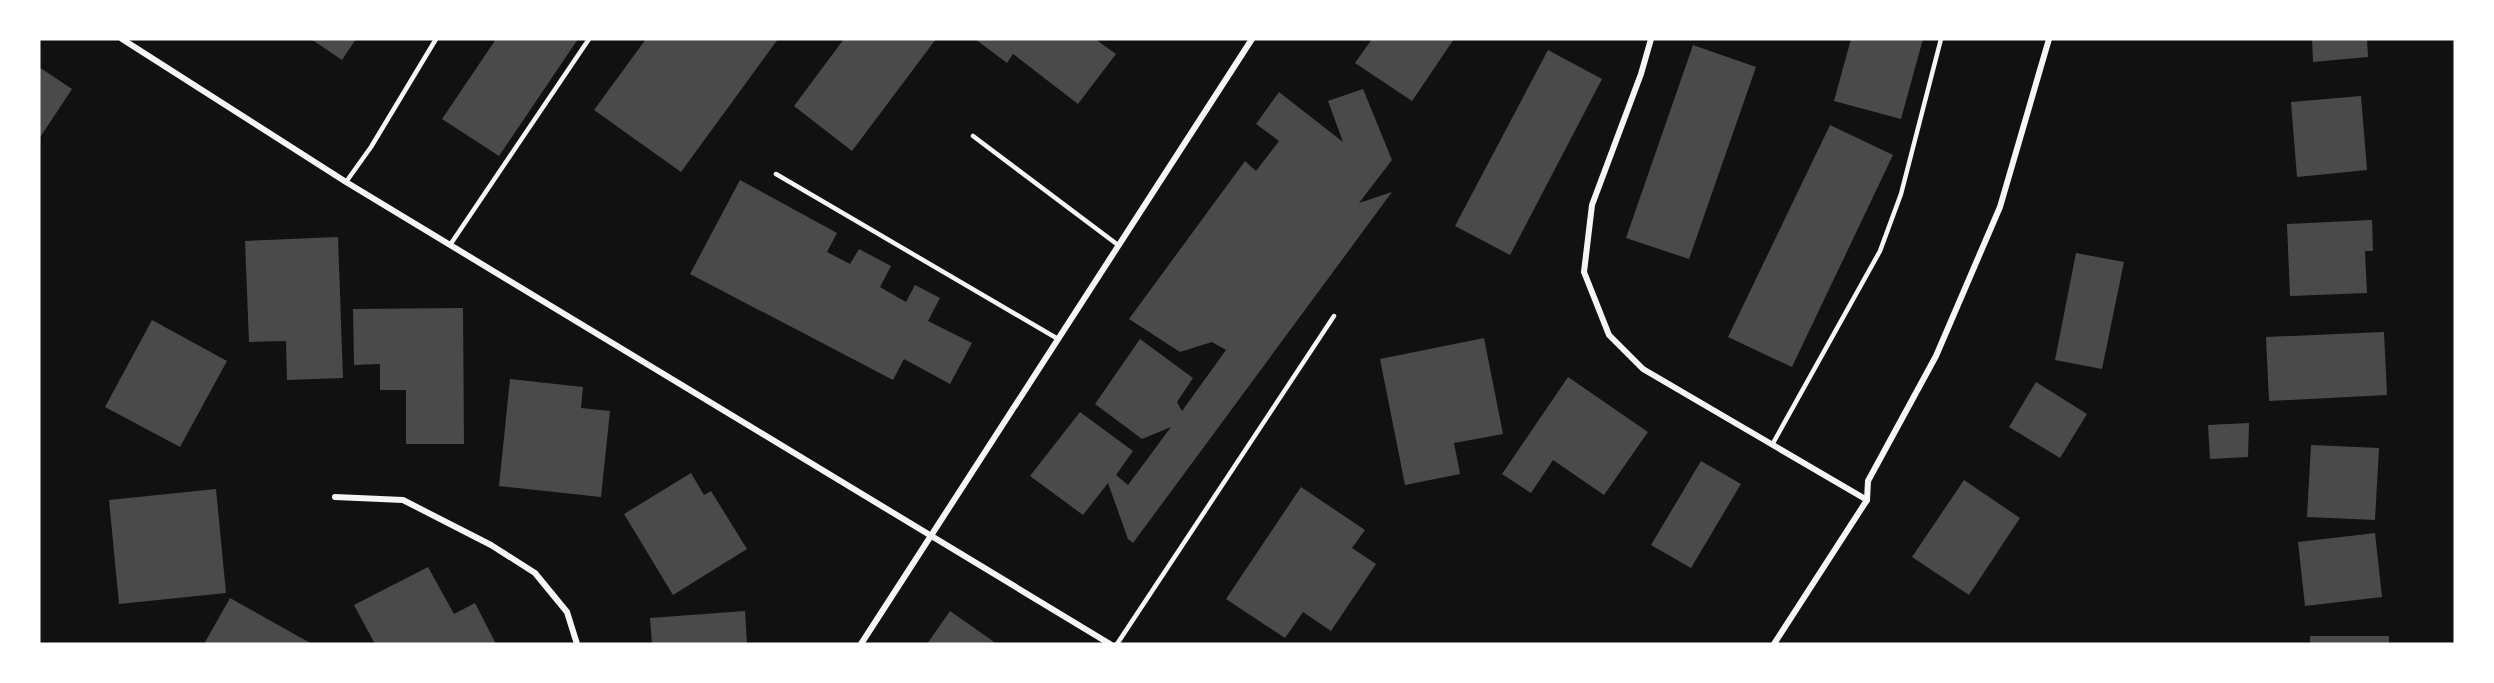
<svg xmlns="http://www.w3.org/2000/svg" width="2494" height="683" font-family="'Fira Sans Condensed',sans-serif">
  <style>
    .building { fill: #4a4a4a }
    .lines { fill: none; stroke-linecap: round; stroke-linejoin: round }
    .service { stroke: #f5f5f5; stroke-width: 4.5 }
    .minor { stroke: #f5f5f5; stroke-width: 6 }
  </style>
  <rect width="100%" height="100%" fill="#111"/>
  <!-- building -->
  <g class="building">
    <polygon points="311,39 356,39 342,60"/>
    <polygon points="496,39 578,39 499,156 442,119"/>
    <polygon points="646,39 778,39 681,172 594,110"/>
    <polygon points="844,39 936,39 852,151 794,106"/>
    <polygon points="975,39 1095,39 1116,54 1078,104 1013,54 1007,63"/>
    <polygon points="1372,39 1454,39 1412,101 1355,63"/>
    <polygon points="1851,39 1923,39 1901,119 1834,101"/>
    <polygon points="2312,39 2367,39 2368,57 2313,62"/>
    <polygon points="1693,45 1756,67 1689,259 1626,238"/>
    <polygon points="1548,50 1602,79 1510,255 1455,226"/>
    <polygon points="39,67 72,89 39,139"/>
    <polygon points="1363,89 1392,160 1359,203 1392,192 1133,543 1128,539 1108,483 1083,515 1030,476 1080,412 1133,451 1116,475 1128,485 1171,427 1142,439 1095,404 1140,339 1193,378 1177,402 1182,411 1226,350 1212,342 1180,352 1129,319 1245,161 1256,171 1279,141 1256,124 1279,92 1343,142 1328,101"/>
    <polygon points="2361,96 2367,170 2297,177 2291,102"/>
    <polygon points="1830,125 1893,155 1792,367 1728,337"/>
    <polygon points="740,180 837,233 827,252 850,264 859,249 891,266 880,287 906,302 915,285 940,298 928,321 972,343 950,384 904,359 893,380 690,274"/>
    <polygon points="2372,220 2373,251 2365,251 2367,293 2290,296 2287,224"/>
    <polygon points="338,237 343,378 287,380 286,341 249,342 245,241"/>
    <polygon points="2076,253 2124,262 2102,369 2055,360"/>
    <polygon points="463,308 464,444 406,444 406,390 380,390 380,364 354,365 353,309"/>
    <polygon points="152,320 227,361 180,447 105,407"/>
    <polygon points="2384,332 2387,395 2269,401 2266,337"/>
    <polygon points="1484,338 1503,434 1454,443 1460,474 1405,485 1380,359"/>
    <polygon points="1568,377 1648,432 1604,495 1553,460 1531,493 1502,474"/>
    <polygon points="510,379 583,387 581,408 610,411 601,497 499,486"/>
    <polygon points="2036,382 2087,414 2060,458 2009,427"/>
    <polygon points="2249,423 2248,457 2210,459 2208,425"/>
    <polygon points="2311,445 2379,448 2375,520 2307,517"/>
    <polygon points="1701,461 1741,484 1691,568 1651,545"/>
    <polygon points="691,473 704,495 711,491 747,549 673,595 624,514"/>
    <polygon points="1964,480 2020,518 1969,595 1912,557"/>
    <polygon points="1301,487 1365,530 1352,548 1376,564 1331,631 1303,612 1285,638 1226,599"/>
    <polygon points="216,489 226,593 119,604 109,500"/>
    <polygon points="2375,533 2382,597 2305,606 2298,542"/>
    <polygon points="428,567 454,614 475,603 496,644 375,644 354,605"/>
    <polygon points="230,598 312,644 204,644"/>
    <polygon points="745,611 747,644 652,644 650,618"/>
    <polygon points="950,611 997,644 927,644"/>
    <rect x="2310" y="636" width="79" height="8"/>
  </g>
  <g class="lines">
    <!-- service -->
    <g class="service">
      <polyline points="973,136 1118,245"/>
      <polyline points="776,174 1058,339"/>
      <polyline points="346,182 371,147 436,39"/>
      <polyline points="450,245 589,39"/>
      <polyline points="1772,445 1880,251 1901,194 1941,39"/>
      <polyline points="1117,644 1334,316"/>
    </g>
    <!-- minor -->
    <g class="minor">
      <polyline points="122,39 346,182 1110,644"/>
      <polyline points="1651,39 1641,74 1592,205 1584,272 1609,335 1643,369 1867,500"/>
      <polyline points="335,497 403,500 491,545 535,573 567,612 577,644"/>
      <polyline points="861,644 1252,39"/>
      <polyline points="1774,644 1867,500 1868,481 1936,356 2000,207 2049,39"/>
    </g>
  </g>
  <!-- border -->
  <rect width="2494" height="683" fill="none" stroke="#ffffff" stroke-width="81"/>
</svg>
